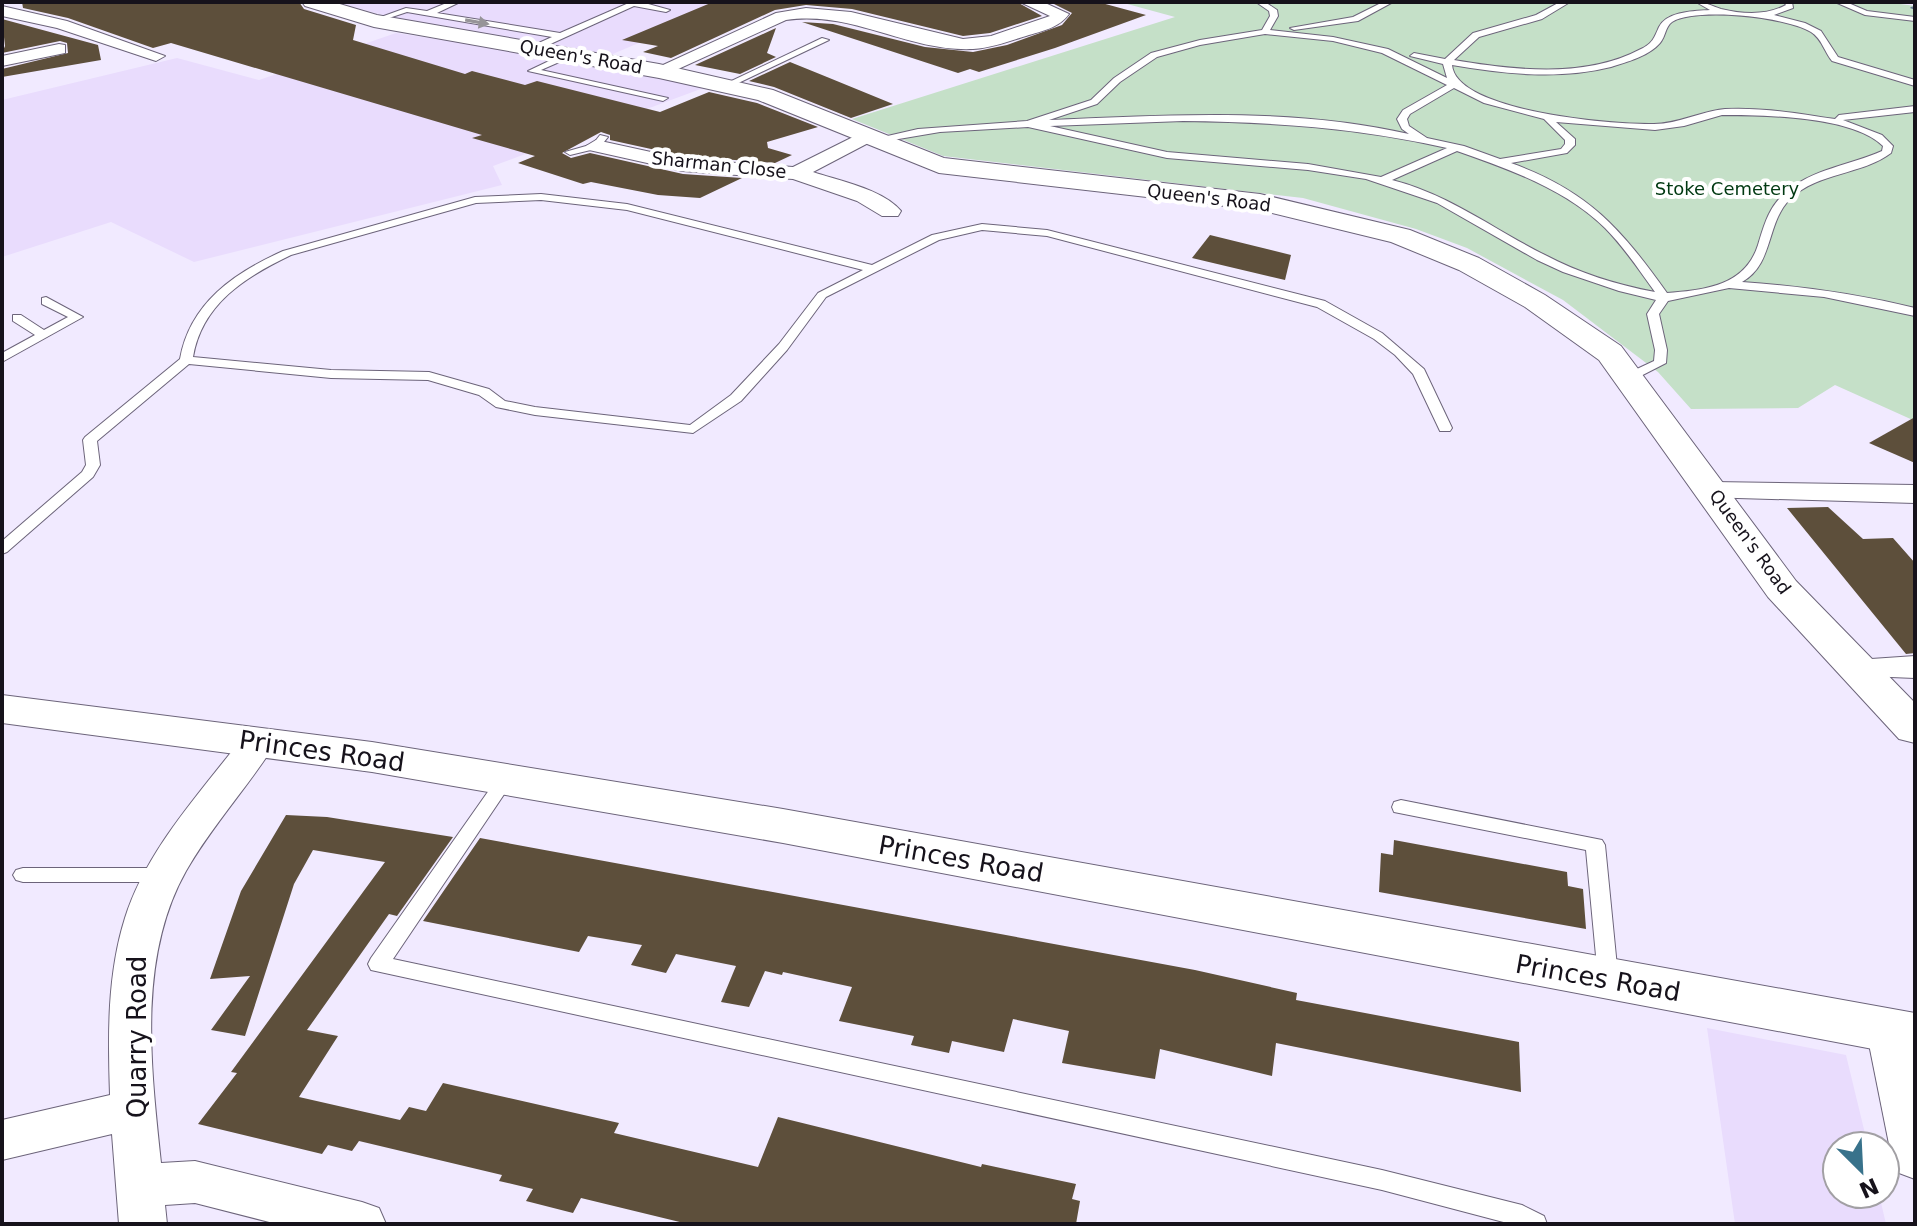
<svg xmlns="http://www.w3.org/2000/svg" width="1917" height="1226" font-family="'DejaVu Sans',sans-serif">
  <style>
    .built { fill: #e9dcfd }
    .green { fill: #c5e0c8 }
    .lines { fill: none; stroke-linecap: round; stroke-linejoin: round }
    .stream { fill: #6b7c96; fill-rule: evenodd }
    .building { fill: #5d4f3b }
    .service-casing { stroke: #6c647a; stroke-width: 2 }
    .minor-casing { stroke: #6c647a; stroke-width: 2 }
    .tertiary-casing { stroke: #6c647a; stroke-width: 2 }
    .service { fill: #fff; fill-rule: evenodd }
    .minor { fill: #fff; fill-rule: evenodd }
    .tertiary { fill: #fff; fill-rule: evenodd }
    .oneway { fill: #969498 }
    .labels { text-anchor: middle; stroke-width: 8; stroke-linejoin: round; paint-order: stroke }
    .far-street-label { font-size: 18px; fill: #16121b; stroke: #fff }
    .far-park-label { font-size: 18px; fill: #013912; stroke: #fff }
    .near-street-label { font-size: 26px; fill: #16121b; stroke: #fff }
  </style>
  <rect width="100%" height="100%" fill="#f1eaff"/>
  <!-- built -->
  <g class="built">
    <polygon points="336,2 729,2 731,4 608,56 419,25"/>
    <polygon points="396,33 561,58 706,87 493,166 502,185 194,262 111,222 2,257 2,100 177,58 259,80"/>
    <polygon points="1707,1028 1846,1055 1868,1146 1837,1146 1837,1194 1879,1194 1886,1224 1735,1224"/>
  </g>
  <!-- green -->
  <polygon class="green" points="1120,2 1886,2 1915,6 1915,421 1835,385 1798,408 1691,409 1658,372 1563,300 1467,248 1416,229 1303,198 943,156 852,119 1175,17"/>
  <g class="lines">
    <!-- stream -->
    <polygon class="stream" points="1915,6 1915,10 1910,8 1911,7"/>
  </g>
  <!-- building -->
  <g class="building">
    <polygon points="22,2 299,2 304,9 356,25 353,40 465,74 472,71 525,85 537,81 660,112 709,92 757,103 818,127 767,142 768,148 792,155 775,163 683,156 610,140 610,135 601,132 562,153 571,158 590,153 683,174 742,178 700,198 658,195 591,182 583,184 518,163 535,156 472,138 482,135 171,43 153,48 68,18 23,8"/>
    <polygon points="713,2 1017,2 1042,16 990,33 963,36 852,9 806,5 775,10 671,58 643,52 658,46 622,40"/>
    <polygon points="1050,2 1098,2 1146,15 1055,48 979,72 970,69 958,73 802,22 833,24 925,47 973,52 1007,45 1062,25 1072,13"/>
    <polygon points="2,19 98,45 101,60 2,77 2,69 68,53 67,43 60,41 2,53 5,46"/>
    <polygon points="776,28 767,53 776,57 740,74 695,65"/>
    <polygon points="790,62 827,77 893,104 851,118 774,87 749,81"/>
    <polygon points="1210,235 1291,255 1285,280 1192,258"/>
    <polygon points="1915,417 1915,463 1869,443"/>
    <polygon points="1828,507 1863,539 1893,538 1915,563 1915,653 1906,654 1787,508"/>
    <polygon points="286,815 327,817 453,837 397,916 389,914 307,1030 338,1036 299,1097 400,1120 409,1107 426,1111 443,1083 619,1123 614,1133 758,1167 778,1117 981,1167 982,1164 1076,1184 1072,1199 1080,1201 1076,1224 688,1224 581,1198 573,1213 526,1201 533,1189 499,1181 502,1175 359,1141 352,1151 328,1145 322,1154 198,1124 237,1073 231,1072 385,862 313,850 294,884 245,1036 211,1030 250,976 210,979 241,891"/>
    <polygon points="480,838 1195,970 1297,993 1296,1000 1519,1042 1521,1092 1276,1043 1272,1076 1160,1049 1155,1079 1062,1063 1069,1031 1013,1019 1004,1052 952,1041 949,1053 911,1045 914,1036 839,1021 852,987 783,972 782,975 765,971 749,1007 721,1002 736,966 676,954 666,973 631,965 642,945 588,936 579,952 423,921"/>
    <polygon points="1394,840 1567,872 1568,886 1583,889 1586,929 1379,892 1381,853 1393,855"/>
  </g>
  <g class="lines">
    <defs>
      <g id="service">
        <polygon points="449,2 460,2 437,13 560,33 631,2 641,2 670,10 666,12 634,6 535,51 531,48 532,46 552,37 407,12 374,23 370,21 406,8 427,11"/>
        <path d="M1256,2H1265L1277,10L1278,16L1270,30L1333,37L1388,49L1447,78L1443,64L1410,56L1414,53L1445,59L1473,33L1536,15L1560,2H1570L1542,19L1479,37L1454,60C1513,70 1585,79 1641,49C1653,43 1654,38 1659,27C1667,11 1695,11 1710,10L1696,2C1706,2 1712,6 1721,9C1742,14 1766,16 1786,5L1784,2H1792L1793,8L1774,15L1805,23L1821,31L1838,57L1915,80V86L1832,61C1824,51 1822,39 1811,32C1787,17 1696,7 1672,22C1665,27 1666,36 1660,43C1649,56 1627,62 1611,67C1559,80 1504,74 1452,65C1456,112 1615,125 1654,124C1679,124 1701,111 1725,109C1763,107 1799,114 1835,119L1839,115L1915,106V112L1843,120L1882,135L1893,146L1891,153C1862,175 1818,172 1790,199C1766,223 1774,264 1742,282C1801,286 1858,294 1915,308V316L1824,297L1729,288L1668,301L1659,314L1667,350L1666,363L1629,382L1623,378L1624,375L1654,361L1655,350L1647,314L1656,300L1619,291L1563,272L1537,260L1437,203L1366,179L1308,170L1167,158L1028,127L940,132L875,143L870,140L918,129L1027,121L1091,100L1114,78L1151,53L1200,40L1262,30L1270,16L1269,11ZM1265,34L1333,41L1382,53L1447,85L1403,110L1397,119L1402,129L1409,134C1292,107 1167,115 1049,120L1097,104L1120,82L1157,57L1200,45ZM1454,88L1484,103L1544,119L1565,140V144L1561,149L1500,159L1464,146L1427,138L1409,126L1407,119L1410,114ZM1722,115C1764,115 1853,116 1883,146L1882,151C1851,165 1812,169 1786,192C1769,206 1764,225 1758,245C1745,286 1705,290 1667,293C1621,229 1589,191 1511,163L1567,153L1575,145V139L1556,122L1655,130L1684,126ZM1183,121C1273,122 1359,128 1447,148L1381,177L1308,164L1167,152L1050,126ZM1457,151C1508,169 1566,189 1605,228C1624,247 1639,270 1655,292C1617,285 1579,273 1545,255C1493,229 1448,194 1392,180Z"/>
        <polygon points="1383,2 1393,2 1358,21 1294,30 1290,28 1353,17"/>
        <polygon points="1835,2 1846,2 1867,11 1915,17 1915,21 1865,15"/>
        <polygon points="822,38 829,40 730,87 723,85"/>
        <polygon points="570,51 573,52 573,56 541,70 668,98 663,101 528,71"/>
        <polygon points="600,135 608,137 599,148 570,155 565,152 593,144"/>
        <path d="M541,194L627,204L872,265L932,235L982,224L1047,230L1325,301L1382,333L1424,369L1452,428L1450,431H1440L1413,374L1395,355L1374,339L1317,307L1047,236L982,230L939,240L826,297L787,350L741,401L693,433L535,415L496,407L479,395L428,380L331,378L189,364L97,441L100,465L93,477L7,552L2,554V541L82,472L86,465L83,440L85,437L180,359C190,303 234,273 283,251L475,197ZM541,200L627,210L863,270L818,293L779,344L731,395L690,425L535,407L505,401L489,389L429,372L331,370L193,357C202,304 245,277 291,255L476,203Z"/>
        <polygon points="46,297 83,317 2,362 2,353 35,335 13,321 13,315 21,315 44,330 68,317 42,304 42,298"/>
        <polygon points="505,774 511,776 514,780 511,784 393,959 1382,1170 1522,1205 1544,1216 1547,1224 1511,1224 1382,1190 371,970 368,964 371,958 499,776"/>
        <polygon points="1401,800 1602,840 1605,845 1618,977 1615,983 1608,985 1601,983 1598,977 1586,850 1394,812 1392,807 1394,802"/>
        <polygon points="23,868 165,868 172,870 175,875 172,880 165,882 23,882 16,880 13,875 16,870"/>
      </g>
      <g id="minor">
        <path d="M1020,2H1043L1069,14C1059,28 1042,31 1026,36C1009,41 991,48 973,49C908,52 852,10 786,20L665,75L659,76L650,71L776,13L806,8L851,12L963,39L991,36L1050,16Z"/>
        <polygon points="2,6 67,21 165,56 156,61 57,28 2,16"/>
        <polygon points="59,44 65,45 65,53 2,66 2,56"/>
        <path d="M867,130L874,132L877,136L874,140L813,172C839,181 883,189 901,211L898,216H882L857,201L793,179L683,171L589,150L586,146L596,140L683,159L793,167Z"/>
        <polygon points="1713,482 1915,485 1915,503 1703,497 1699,491 1703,485"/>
        <polygon points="1915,656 1915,678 1842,675 1837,668 1842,661"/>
        <path d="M259,729L272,733L277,741C249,786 212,825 186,871C137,958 151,1068 161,1163L195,1161L362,1202L379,1208L386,1224H277L195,1203L165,1205L167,1224H119L112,1134L2,1160V1120L110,1095C108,1036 107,975 125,918C147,848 203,790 246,733Z"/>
        <polygon points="1888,1012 1903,1017 1915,1054 1915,1179 1899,1173 1892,1159 1866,1029 1873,1017"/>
      </g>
      <g id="tertiary">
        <polygon points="302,2 333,2 377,15 659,64 773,90 944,158 1260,194 1410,230 1479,258 1545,295 1621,346 1796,581 1915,703 1915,743 1899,739 1768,597 1599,360 1525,307 1459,270 1391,242 1260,210 939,173 758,100 659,78 374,27 305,6"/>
        <polygon points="2,695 372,742 783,809 1915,1013 1915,1057 783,843 372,772 2,723"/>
      </g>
    </defs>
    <!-- service casing -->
    <use href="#service" class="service-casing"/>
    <!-- minor casing -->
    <use href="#minor" class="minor-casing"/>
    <!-- tertiary casing -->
    <use href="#tertiary" class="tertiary-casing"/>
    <!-- service -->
    <use href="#service" class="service"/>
    <!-- minor -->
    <use href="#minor" class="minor"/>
    <!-- tertiary -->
    <use href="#tertiary" class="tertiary"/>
  </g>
  <!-- one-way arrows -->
  <defs><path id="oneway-solid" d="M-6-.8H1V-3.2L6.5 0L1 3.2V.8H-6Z" transform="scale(2)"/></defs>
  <use class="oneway" href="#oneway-solid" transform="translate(477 22) rotate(10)"/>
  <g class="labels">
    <!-- far-street labels -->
    <g class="far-street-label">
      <text transform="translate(581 57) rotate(10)" y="6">Queen's Road</text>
      <text transform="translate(719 165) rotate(6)" y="6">Sharman Close</text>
      <text transform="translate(1209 198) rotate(7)" y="6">Queen's Road</text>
      <text transform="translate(1750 542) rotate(54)" y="6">Queen's Road</text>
    </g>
    <!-- far-park labels -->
    <g class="far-park-label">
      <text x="1727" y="195">Stoke Cemetery</text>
    </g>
    <!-- near-street labels -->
    <g class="near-street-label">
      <text transform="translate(322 751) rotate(8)" y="9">Princes Road</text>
      <text transform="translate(961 859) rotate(10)" y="9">Princes Road</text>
      <text transform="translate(1598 978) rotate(10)" y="9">Princes Road</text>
      <text transform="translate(137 1037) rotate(-90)" y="9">Quarry Road</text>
    </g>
  </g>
  <!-- border -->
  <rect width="1917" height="1226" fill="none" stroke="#16121b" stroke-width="8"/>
  <!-- north arrow -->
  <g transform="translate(1861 1170) rotate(156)"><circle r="38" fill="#ffffff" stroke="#a2a0a4" stroke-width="2"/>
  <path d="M0-6L14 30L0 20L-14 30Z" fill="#38728b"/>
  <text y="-12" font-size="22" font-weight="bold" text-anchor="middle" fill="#16121b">N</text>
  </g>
</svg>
